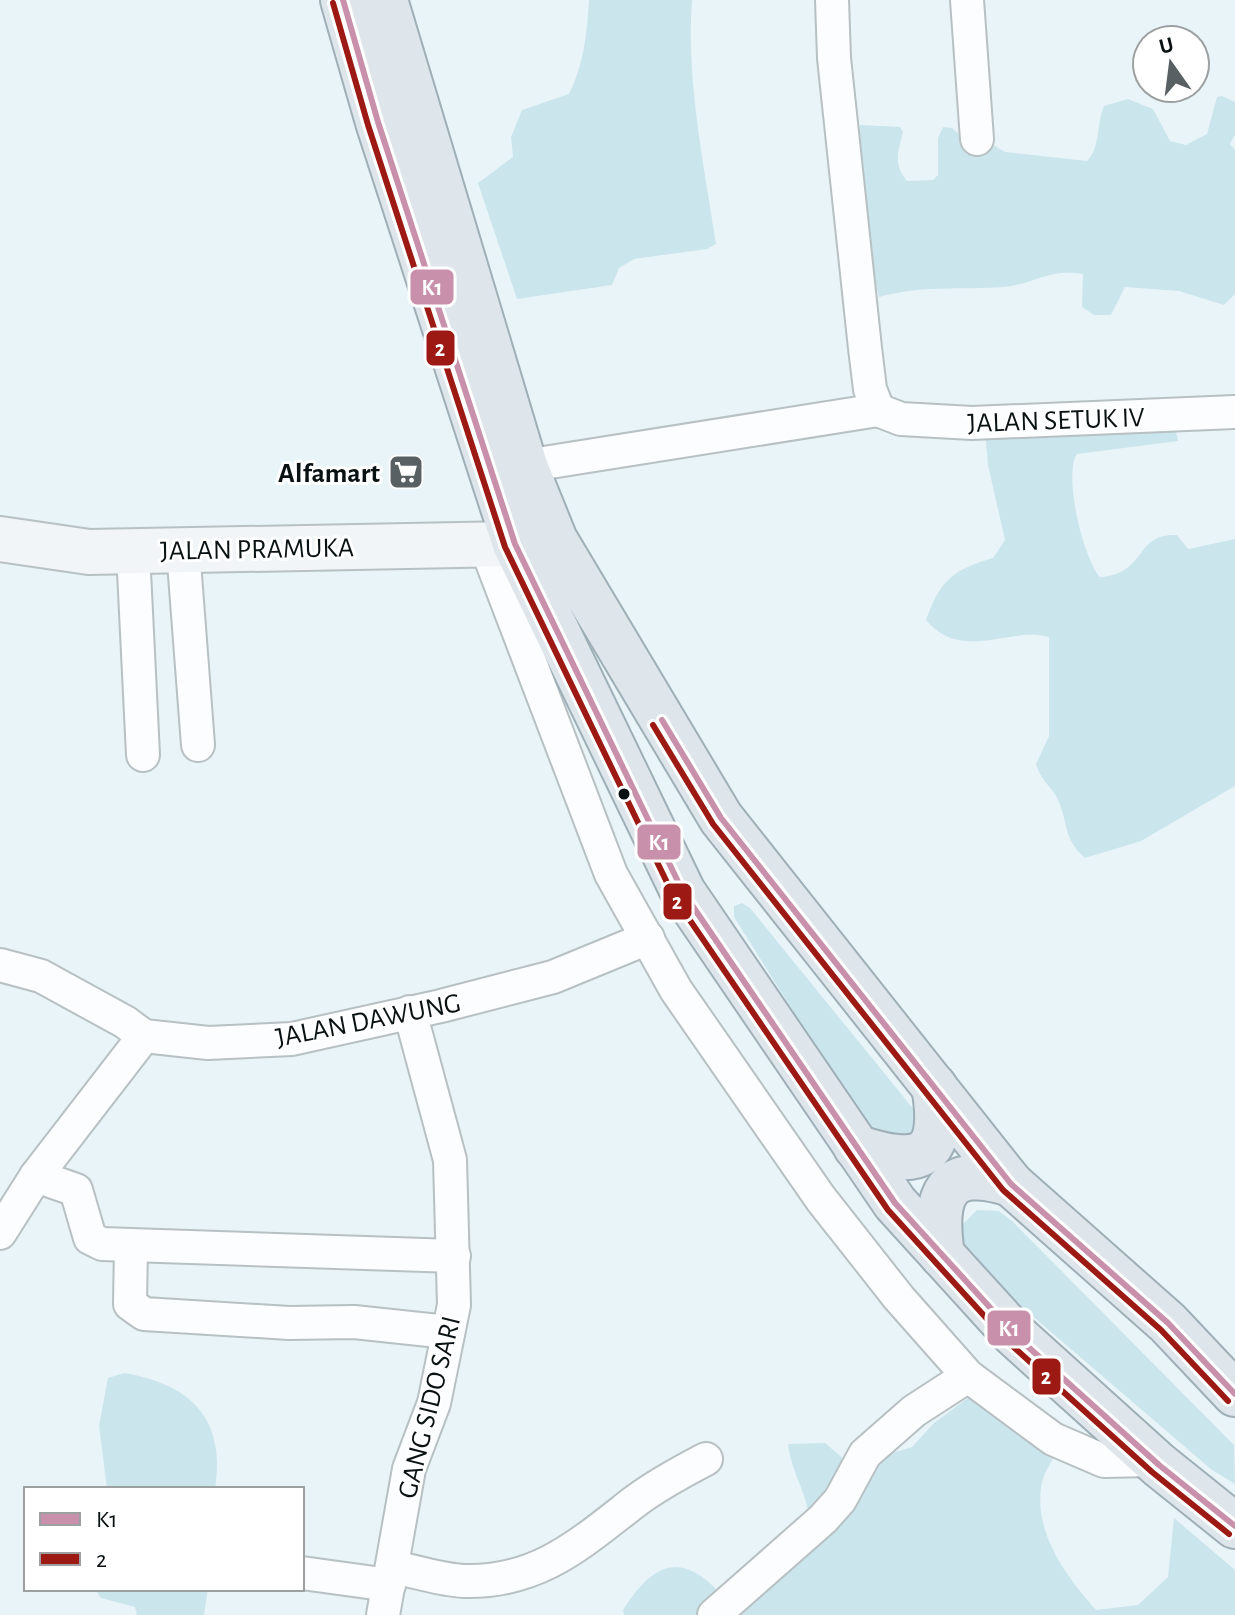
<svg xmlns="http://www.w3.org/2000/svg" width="1235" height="1615" font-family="'Alegreya Sans',sans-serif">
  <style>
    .green { fill: #cbe5ec }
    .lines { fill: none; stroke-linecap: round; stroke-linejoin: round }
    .minor-casing { stroke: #b7c0c3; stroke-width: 36 }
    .secondary-casing { stroke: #b7c0c3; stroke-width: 48 }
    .trunk-casing { stroke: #9fafb7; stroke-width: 48 }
    .minor { stroke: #fcfdfe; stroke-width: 32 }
    .secondary { stroke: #f1f5f7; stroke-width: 44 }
    .trunk { stroke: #dee6ec; stroke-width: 44 }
    .bus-1-casing { stroke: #fff; stroke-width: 12 }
    .bus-2-casing { stroke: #fff; stroke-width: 12 }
    .bus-1 { stroke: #c990ab; stroke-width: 6 }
    .bus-2 { stroke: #9c1a13; stroke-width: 6 }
    .bus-dot { fill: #0a1113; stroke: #fff; stroke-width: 3 }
    .labels { text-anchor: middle; stroke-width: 6; stroke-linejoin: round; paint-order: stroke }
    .street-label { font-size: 28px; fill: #0a1113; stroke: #fff }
    .poi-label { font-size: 28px; font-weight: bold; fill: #0a1113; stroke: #fff; text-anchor: end }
    .line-badge { stroke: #fff; stroke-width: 3 }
    .badge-label { font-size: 22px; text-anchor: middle; font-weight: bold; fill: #fff }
  </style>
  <rect width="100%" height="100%" fill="#e9f4f8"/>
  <!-- green -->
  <g class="green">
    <path d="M589,0H692C686,81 704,164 716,244L707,249L634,259L619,268L612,285L517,299L478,183L513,157L511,137L522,110L569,94C584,64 587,33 589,0Z"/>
    <path d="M1222,96L1235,102V134L1230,144L1235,150V294L1224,305L1179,291L1125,287L1111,315H1094L1082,307L1083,274C1050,268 1034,284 1004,287C961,290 921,285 879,297C866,244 849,179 860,125L900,127L903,132C898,152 893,164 907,181L933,180L938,175V138L943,127L952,128L973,147L992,144L1005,152L1087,161C1101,147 1096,124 1104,106L1128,99L1153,109L1170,141L1186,145L1207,134L1217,97Z"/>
    <path d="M1175,427L1178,441L1077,454C1063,475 1083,558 1100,577C1148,574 1133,533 1177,535L1188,549L1235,539V786L1141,841L1085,858C1063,838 1069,827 1059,802C1053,787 1042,783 1036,764L1049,736V637C1007,626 963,663 926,620C940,581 952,570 993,558L1005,540L988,465L985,430Z"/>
    <polygon points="742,903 750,908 915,1111 918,1123 908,1141 882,1141 862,1121 734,917 734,906"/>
    <polygon points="977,1210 999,1211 1012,1221 1234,1445 1235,1484 1212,1470 967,1260 961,1249 961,1226"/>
    <path d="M124,1373C190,1384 226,1418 215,1489H107L99,1426L108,1378Z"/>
    <path d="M972,1395L1058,1449C1053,1459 1045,1471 1042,1482C1032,1531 1066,1576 1096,1610L1138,1605L1168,1577L1174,1518L1235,1570V1615H624L623,1610C652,1565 679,1549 720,1593L810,1523C808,1494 791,1472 788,1444L825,1443L846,1461L872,1459L912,1447L934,1423Z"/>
    <polygon points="95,1589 208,1589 204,1615 137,1615 135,1607 101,1598"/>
  </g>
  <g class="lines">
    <defs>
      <g id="minor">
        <polyline points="832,0 834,58 865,348 870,389 878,410"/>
        <polyline points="967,0 977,139"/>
        <polyline points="878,410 901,419 972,423 1235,412"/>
        <polyline points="525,466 878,410"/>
        <polyline points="485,544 611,874 676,990 821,1199 899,1298 968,1376 1053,1439 1104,1461 1153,1460"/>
        <polyline points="183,549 198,745"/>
        <polyline points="133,551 143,755"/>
        <polyline points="0,965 41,976 125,1022 144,1036 208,1043 292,1039 441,1006 553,977 648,938"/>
        <polyline points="36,1176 76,1190 90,1238 102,1244 454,1256"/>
        <polyline points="0,1233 36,1176 144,1036"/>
        <polyline points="131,1246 130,1304 144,1314 289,1323 354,1322 448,1332"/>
        <path d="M392,1567C415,1571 441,1580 464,1581C537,1583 579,1545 633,1503C655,1486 681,1472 706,1459"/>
        <polyline points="302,1573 389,1585"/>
        <polyline points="383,1615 409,1469 434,1403 454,1305 450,1160 410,1012"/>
        <polyline points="714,1615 823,1519 840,1500 865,1454 914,1411 968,1376"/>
      </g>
      <polyline id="secondary" points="0,539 89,552 515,544"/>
      <g id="trunk">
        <polyline points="343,0 378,122 515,544 683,892 895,1203 1015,1335 1159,1465 1235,1526"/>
        <polyline points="385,0 525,466 555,540 721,818 1011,1184 1168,1323 1235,1394"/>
        <path d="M856,1147C920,1169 947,1159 934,1086"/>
        <path d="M942,1255C933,1194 945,1163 1011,1184"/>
      </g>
    </defs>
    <!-- minor casing -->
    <use href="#minor" class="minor-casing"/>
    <!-- secondary casing -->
    <use href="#secondary" class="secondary-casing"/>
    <!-- trunk casing -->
    <use href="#trunk" class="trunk-casing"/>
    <!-- minor -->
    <use href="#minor" class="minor"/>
    <!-- secondary -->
    <use href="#secondary" class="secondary"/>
    <!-- trunk -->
    <use href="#trunk" class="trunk"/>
    <defs>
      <g id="bus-1">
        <polyline points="343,0 378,122 515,544 683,892 895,1203 1015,1335 1159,1465 1235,1526"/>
        <polyline points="662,720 721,818 1011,1184 1168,1323 1235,1394"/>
      </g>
      <g id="bus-2">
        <polyline points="333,3 368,125 505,547 674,897 888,1210 1008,1342 1152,1472 1229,1534"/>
        <polyline points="653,725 713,824 1003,1190 1161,1330 1228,1401"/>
      </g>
    </defs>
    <!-- bus-1 casing -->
    <use href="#bus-1" class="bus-1-casing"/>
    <!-- bus-2 casing -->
    <use href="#bus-2" class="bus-2-casing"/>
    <!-- bus-1 -->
    <use href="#bus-1" class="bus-1"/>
    <!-- bus-2 -->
    <use href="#bus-2" class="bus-2"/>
  </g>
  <!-- icons -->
  <defs>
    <symbol id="supermarket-square" viewBox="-11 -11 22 22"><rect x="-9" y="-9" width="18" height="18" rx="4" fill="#586063" stroke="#fff"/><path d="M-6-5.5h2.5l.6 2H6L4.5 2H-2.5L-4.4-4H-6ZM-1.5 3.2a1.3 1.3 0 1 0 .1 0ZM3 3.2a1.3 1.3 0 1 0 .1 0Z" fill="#fff"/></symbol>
  </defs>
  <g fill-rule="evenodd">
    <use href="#supermarket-square" x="386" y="452" width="40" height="40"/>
  </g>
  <!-- markers -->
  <circle class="bus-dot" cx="624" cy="794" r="7"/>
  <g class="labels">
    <!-- street labels -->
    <g class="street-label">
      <text transform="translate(1056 419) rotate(-2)" y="10">JALAN SETUK IV</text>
      <text transform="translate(257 548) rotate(-1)" y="10">JALAN PRAMUKA</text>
      <text transform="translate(368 1019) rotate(-11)" y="10">JALAN DAWUNG</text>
      <text transform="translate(428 1407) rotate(-76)" y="10">GANG SIDO SARI</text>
    </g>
    <!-- poi labels -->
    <g class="poi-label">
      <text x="380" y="482">Alfamart</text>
    </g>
  </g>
  <g class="line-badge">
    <rect x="409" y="268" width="46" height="38" rx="8" fill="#c990ab"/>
    <rect x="425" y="329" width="31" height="38" rx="8" fill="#9c1a13"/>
    <rect x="636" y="823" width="46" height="38" rx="8" fill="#c990ab"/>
    <rect x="662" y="882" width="31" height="39" rx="8" fill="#9c1a13"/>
    <rect x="986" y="1309" width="46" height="38" rx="8" fill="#c990ab"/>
    <rect x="1031" y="1357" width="31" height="39" rx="8" fill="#9c1a13"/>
  </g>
  <g class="badge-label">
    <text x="432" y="295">K1</text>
    <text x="440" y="356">2</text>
    <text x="659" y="850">K1</text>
    <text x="677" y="909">2</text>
    <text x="1009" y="1336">K1</text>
    <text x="1046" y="1384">2</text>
  </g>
  <!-- legend -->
  <rect x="24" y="1487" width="280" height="104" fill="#ffffff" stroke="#9da0a1" stroke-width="2"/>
  <rect x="40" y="1513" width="40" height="12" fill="#c990ab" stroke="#9da0a1" stroke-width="2"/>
  <text x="96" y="1527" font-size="24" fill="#0a1113">K1</text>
  <rect x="40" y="1553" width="40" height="12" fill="#9c1a13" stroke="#9da0a1" stroke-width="2"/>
  <text x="96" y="1567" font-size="24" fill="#0a1113">2</text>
  <!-- north arrow -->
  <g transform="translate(1171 64) rotate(346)"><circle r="38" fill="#ffffff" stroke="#9da0a1" stroke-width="2"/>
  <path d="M0-6L14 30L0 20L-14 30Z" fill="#586063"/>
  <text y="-12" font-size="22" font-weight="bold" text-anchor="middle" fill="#0a1113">U</text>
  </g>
</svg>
